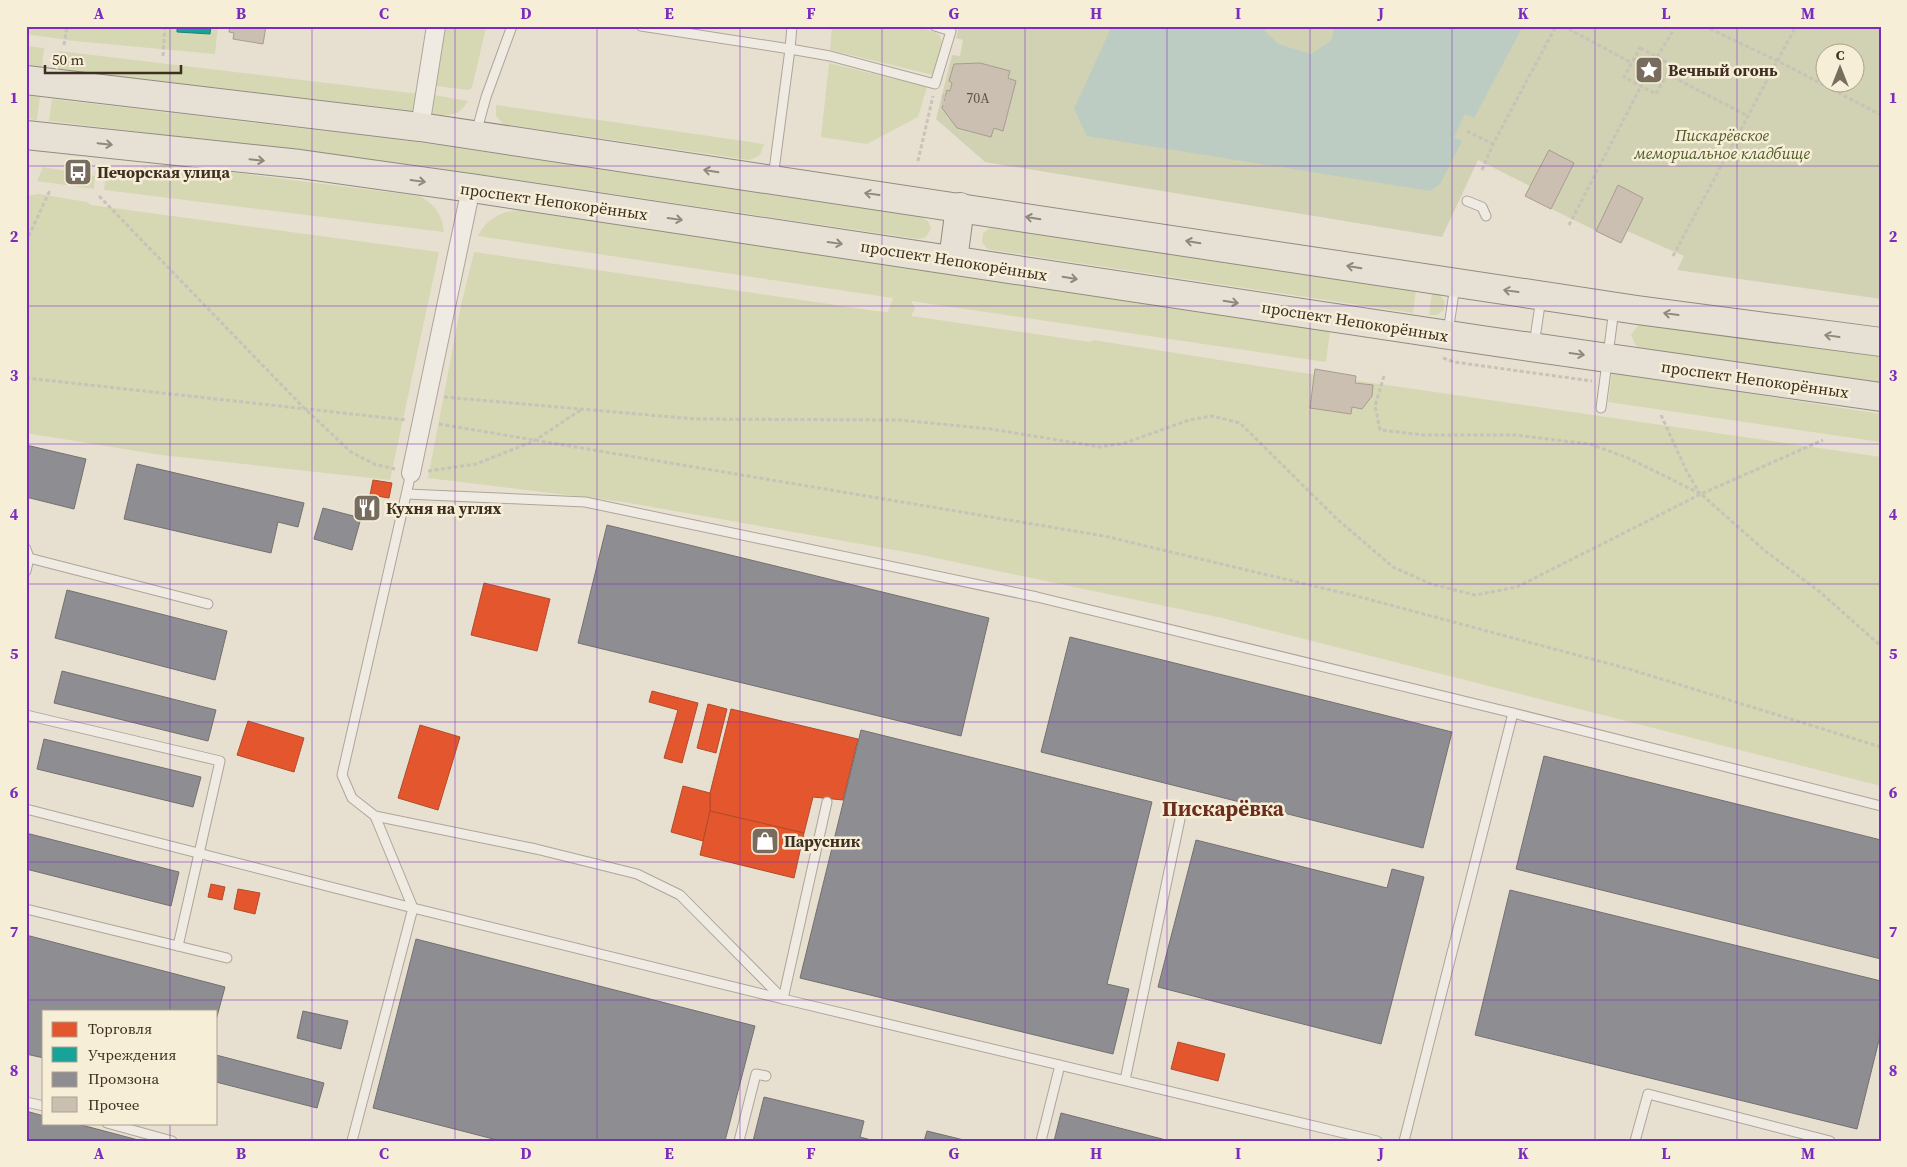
<svg xmlns="http://www.w3.org/2000/svg" width="1907" height="1167" font-family="'Source Serif 4',serif">
  <style>
    .green { fill: #d6d7b3 }
    .cemetery { fill: #d1d1b3; fill-rule: evenodd }
    .water { fill: #bcccc2 }
    .shops { fill: #e4572e; stroke: #b24b2a }
    .public { fill: #17a398; stroke: #228074 }
    .industry { fill: #8d8d92; stroke: #757070 }
    .building { fill: #cbbfb2; stroke: #a89c90 }
    .lines { fill: none; stroke-linecap: round; stroke-linejoin: round }
    .lane-casing { stroke: #ada599; stroke-width: 11 }
    .street-casing { stroke: #ada599; stroke-width: 20 }
    .primary-casing { stroke: #928b80; stroke-width: 30 }
    .path { stroke: #c8c2b9; stroke-width: 3; stroke-dasharray: 4 2.5; stroke-linecap: butt }
    .lane { stroke: #efebe3; stroke-width: 9 }
    .street { stroke: #efebe3; stroke-width: 18 }
    .primary { stroke: #e6e1d4; stroke-width: 28 }
    .oneway { stroke: #92887a }
    .grid { fill: none; stroke: #7b2cbf; stroke-width: 1; stroke-opacity: 0.55 }
    .labels { text-anchor: middle; stroke-width: 5; stroke-linejoin: round; paint-order: stroke }
    .number-label { font-size: 14px; fill: #605244 }
    .poi-label { font-size: 16px; font-weight: bold; fill: #3d2e20; stroke: #f7eed8; text-anchor: start }
    .park-label { font-size: 16px; font-style: italic; fill: #4d5a26; stroke: #f7eed8 }
    .street-label { font-size: 16px; fill: #3d2e20; stroke: #f7eed8 }
    .district-label { font-size: 21px; font-weight: bold; fill: #6b2e1e; stroke: #f7eed8 }
    .neatline { fill: none; stroke: #7b2cbf; stroke-width: 2 }
    .grid-label { font-size: 16px; text-anchor: middle; font-weight: bold; fill: #7b2cbf }
  </style>
  <rect width="100%" height="100%" fill="#e7e0d1"/>
  <!-- green -->
  <g class="green">
    <polygon points="26,26 218,26 215,54 74,41 26,34"/>
    <polygon points="442,26 486,28 472,87 469,90 435,86"/>
    <path d="M832,26C862,26 914,20 940,35L942,44L933,75L830,50Z"/>
    <polygon points="26,46 44,48 42,68 26,66"/>
    <polygon points="59,51 419,94 416,111 56,69"/>
    <polygon points="829,63 927,87 918,117 867,144 821,137"/>
    <polygon points="26,95 40,97 37,120 26,119"/>
    <path d="M434,95L468,101C459,117 448,116 431,114Z"/>
    <polygon points="52,99 417,142 921,217 928,221 931,229 926,237 918,239 416,165 49,121"/>
    <polygon points="496,105 764,144 760,155 750,160 503,124 496,116"/>
    <path d="M173,165L419,196C435,204 442,214 444,232L104,190L106,176L134,179L135,168Z"/>
    <polygon points="43,167 95,176 94,189 37,181"/>
    <polygon points="39,194 87,202 91,205 439,252 390,480 161,455 26,433 26,196"/>
    <path d="M519,210L1330,331L1326,362L911,301L915,308L911,316L1090,342L1093,340L1290,371L1881,457V786L1222,618L917,554L624,502L428,478L460,310L474,252L876,311L888,312L893,298L478,236C487,219 499,212 519,210Z"/>
    <polygon points="990,228 1416,290 1413,313 992,250 987,249 982,242 983,233"/>
    <polygon points="1432,292 1439,294 1445,301 1444,310 1437,315 1429,315"/>
    <polygon points="1646,324 1881,357 1881,383 1642,349 1636,346 1631,335 1638,325"/>
    <polygon points="1612,372 1881,414 1881,442 1608,402"/>
  </g>
  <!-- cemetery -->
  <path class="cemetery" d="M959,26H1881V299L1677,270L1684,256L1627,231L1621,243L1525,196L1530,186L1478,160L1442,237L985,162L936,119L952,55L960,56L963,40L956,38ZM1824,52H1854V82H1824Z"/>
  <!-- water -->
  <polygon class="water" points="1112,26 1264,26 1265,31 1278,44 1311,54 1331,41 1335,26 1523,26 1474,118 1465,114 1454,137 1462,141 1440,184 1430,191 1087,136 1074,109"/>
  <!-- shops -->
  <g class="shops">
    <polygon points="373,480 392,483 389,498 370,495"/>
    <polygon points="484,583 550,599 537,651 471,635"/>
    <polygon points="652,691 698,703 682,763 664,758 678,710 649,702"/>
    <polygon points="708,704 727,709 716,753 697,748"/>
    <polygon points="731,709 858,739 843,800 813,797 804,833 710,811 710,793"/>
    <polygon points="248,721 304,738 294,772 237,755"/>
    <polygon points="420,725 460,737 438,810 398,798"/>
    <polygon points="683,786 710,793 710,811 703,841 671,832"/>
    <polygon points="710,811 804,833 794,878 700,855"/>
    <polygon points="211,884 225,887 222,900 208,897"/>
    <polygon points="238,889 260,893 255,914 234,909"/>
    <polygon points="1178,1042 1225,1054 1218,1081 1171,1069"/>
  </g>
  <!-- public -->
  <polygon class="public" points="211,26 210,34 177,32 177,27 172,27"/>
  <!-- industry -->
  <g class="industry">
    <polygon points="26,445 86,459 74,509 26,497"/>
    <polygon points="137,464 304,503 298,527 278,522 271,553 124,519"/>
    <polygon points="323,508 361,518 352,550 314,539"/>
    <polygon points="607,525 989,618 961,736 578,643"/>
    <polygon points="67,590 227,631 215,680 55,638"/>
    <polygon points="1070,637 1452,732 1423,848 1041,752"/>
    <polygon points="62,671 216,710 208,741 54,703"/>
    <polygon points="861,730 1152,802 1107,984 1129,989 1113,1054 800,978"/>
    <polygon points="44,739 201,777 193,807 37,769"/>
    <polygon points="1544,756 1881,840 1881,959 1516,869"/>
    <polygon points="26,833 179,872 171,906 26,869"/>
    <polygon points="1196,840 1387,888 1392,869 1424,877 1381,1044 1158,987"/>
    <polygon points="1510,890 1881,981 1881,1032 1857,1129 1475,1035"/>
    <polygon points="26,935 225,987 216,1020 216,1011 44,1011 44,1058 26,1054"/>
    <polygon points="416,939 755,1026 725,1141 501,1141 373,1108"/>
    <polygon points="303,1011 348,1021 341,1049 297,1038"/>
    <polygon points="216,1055 324,1083 317,1108 216,1082"/>
    <polygon points="764,1097 864,1121 860,1137 875,1141 753,1141"/>
    <polygon points="26,1111 44,1116 44,1123 74,1123 142,1141 26,1141"/>
    <polygon points="1061,1113 1170,1141 1054,1141"/>
    <polygon points="927,1131 968,1141 924,1141"/>
  </g>
  <!-- building -->
  <g class="building">
    <polygon points="230,26 266,26 263,44 233,39 234,33 229,32"/>
    <polygon points="980,63 1010,71 1008,78 1016,81 1003,131 994,128 991,137 957,128 942,108 947,90 950,91 952,83 949,81 954,64"/>
    <polygon points="1549,150 1574,163 1551,209 1525,196"/>
    <polygon points="1618,185 1643,198 1621,243 1596,231"/>
    <polygon points="1315,369 1356,376 1355,383 1373,385 1372,396 1362,409 1352,407 1351,414 1310,408"/>
  </g>
  <g class="lines">
    <defs>
      <g id="lane">
        <polyline points="641,26 790,49 773,178"/>
        <polyline points="792,26 790,49 830,56 935,84 951,31 935,26"/>
        <polyline points="476,133 486,97 512,26"/>
        <polyline points="1467,201 1482,207 1486,216"/>
        <polyline points="1448,332 1455,286"/>
        <polyline points="1534,345 1541,298"/>
        <polyline points="1601,408 1614,309"/>
        <polyline points="411,473 342,775 352,798 375,816 536,849 637,874 680,895 783,999 1377,1141"/>
        <polyline points="407,494 585,502 1037,597 1513,713 1881,806"/>
        <polyline points="26,549 29,558 26,571"/>
        <polyline points="29,558 208,604"/>
        <polyline points="26,715 220,761 178,946"/>
        <polyline points="26,809 413,908 352,1141"/>
        <polyline points="375,816 413,908 783,999 827,802"/>
        <polyline points="26,909 227,958"/>
        <polyline points="1125,1080 1180,819"/>
        <polyline points="26,1102 44,1106"/>
        <polyline points="107,1123 172,1141"/>
        <polyline points="739,1141 756,1074 766,1076"/>
        <polyline points="1041,1141 1060,1065"/>
        <polyline points="1404,1141 1513,713"/>
        <polyline points="1635,1141 1648,1094 1830,1141"/>
      </g>
      <g id="street">
        <polyline points="420,127 436,26"/>
        <polyline points="411,473 471,188"/>
      </g>
      <g id="primary">
        <polyline points="26,80 420,127 1637,310 1881,342"/>
        <polyline points="26,135 300,164 471,188 1482,340 1881,397"/>
        <polyline points="953,260 960,207"/>
      </g>
    </defs>
    <!-- lane casing -->
    <use href="#lane" class="lane-casing"/>
    <!-- street casing -->
    <use href="#street" class="street-casing"/>
    <!-- primary casing -->
    <use href="#primary" class="primary-casing"/>
    <!-- path -->
    <g class="path">
      <polyline points="1563,26 1632,63"/>
      <polyline points="1704,26 1778,61 1881,115"/>
      <polyline points="64,45 67,26"/>
      <polygon points="1640,48 1672,65 1656,94 1624,77"/>
      <polyline points="163,56 165,26"/>
      <polyline points="1657,57 1676,26"/>
      <polyline points="1667,74 1746,115"/>
      <polyline points="943,105 944,93"/>
      <polyline points="1467,131 1493,144"/>
      <polyline points="918,161 933,96"/>
      <polyline points="1482,170 1493,144 1556,26"/>
      <polyline points="99,196 304,408 351,452 374,464 395,469"/>
      <polyline points="1569,225 1641,86"/>
      <polyline points="26,242 50,190"/>
      <polyline points="1673,256 1796,26"/>
      <polyline points="1443,358 1454,362 1592,381"/>
      <polyline points="1384,376 1375,406 1380,430 1423,435 1514,435 1590,444 1628,458 1701,494 1764,550 1820,592 1881,646"/>
      <polyline points="26,378 406,420"/>
      <polyline points="444,397 695,419 899,420 991,429 1100,447 1125,443 1189,420 1212,416 1240,423 1337,519 1393,567 1431,584 1475,595 1517,587 1701,494 1823,440"/>
      <polyline points="1661,415 1686,470 1700,494"/>
      <polyline points="439,424 1104,536 1360,597 1629,669 1881,747"/>
      <polyline points="428,471 476,464 534,441 582,409"/>
    </g>
    <!-- lane -->
    <use href="#lane" class="lane"/>
    <!-- street -->
    <use href="#street" class="street"/>
    <!-- primary -->
    <use href="#primary" class="primary"/>
  </g>
  <!-- one-way arrows -->
  <defs><path id="oneway-shaft" d="M-6 0H5M1.5-3L5.5 0L1.5 3" fill="none" stroke-width="1.6" stroke-linecap="round" stroke-linejoin="round" transform="scale(1.25)"/></defs>
  <g class="oneway">
    <use href="#oneway-shaft" transform="translate(105 144) rotate(6)"/>
    <use href="#oneway-shaft" transform="translate(257 160) rotate(6)"/>
    <use href="#oneway-shaft" transform="translate(711 171) rotate(-171)"/>
    <use href="#oneway-shaft" transform="translate(418 181) rotate(8)"/>
    <use href="#oneway-shaft" transform="translate(872 194) rotate(-172)"/>
    <use href="#oneway-shaft" transform="translate(1033 218) rotate(-171)"/>
    <use href="#oneway-shaft" transform="translate(675 219) rotate(8)"/>
    <use href="#oneway-shaft" transform="translate(1193 242) rotate(-171)"/>
    <use href="#oneway-shaft" transform="translate(835 243) rotate(8)"/>
    <use href="#oneway-shaft" transform="translate(1354 267) rotate(-171)"/>
    <use href="#oneway-shaft" transform="translate(1070 278) rotate(9)"/>
    <use href="#oneway-shaft" transform="translate(1511 291) rotate(-172)"/>
    <use href="#oneway-shaft" transform="translate(1231 302) rotate(9)"/>
    <use href="#oneway-shaft" transform="translate(1671 314) rotate(-172)"/>
    <use href="#oneway-shaft" transform="translate(1832 336) rotate(-172)"/>
    <use href="#oneway-shaft" transform="translate(1577 354) rotate(8)"/>
  </g>
  <!-- grid -->
  <path class="grid" d="M170,26V1011M312,26V1141M455,26V1141M597,26V1141M740,26V1141M882,26V1141M1025,26V1141M1167,26V1141M1310,26V1141M1452,26V1141M1595,26V1141M1737,26V1141M26,166H1881M26,306H1881M26,444H1881M26,584H1881M26,722H1881M26,862H1881M26,1000H1881M170,1123V1141"/>
  <!-- icons -->
  <defs>
    <symbol id="sight-square" viewBox="-11 -11 22 22"><rect x="-9" y="-9" width="18" height="18" rx="4" fill="#786c5e" stroke="#f7eed8"/><path d="M0-6L1.8-2.2L6-1.7L2.9 1.2L3.7 5.4L0 3.3L-3.7 5.4L-2.9 1.2L-6-1.7L-1.8-2.2Z" fill="#fff"/></symbol>
    <symbol id="bus-square" viewBox="-11 -11 22 22"><rect x="-9" y="-9" width="18" height="18" rx="4" fill="#786c5e" stroke="#f7eed8"/><path d="M-5-6H5V4H4V6H2V4H-2V6H-4V4H-5ZM-3.5-4V0h7V-4ZM-3.5 1.2v1.5H-2V1.2ZM2 1.2v1.5H3.5V1.2Z" fill="#fff"/></symbol>
    <symbol id="restaurant-square" viewBox="-11 -11 22 22"><rect x="-9" y="-9" width="18" height="18" rx="4" fill="#786c5e" stroke="#f7eed8"/><path d="M-5-6h1v4h1v-4h1v4h1v-4h1v5L-1.5 .5V6h-2V.5L-5-1ZM5-6V6H3V1.5H1.5Q1.5-4 5-6Z" fill="#fff"/></symbol>
    <symbol id="shop-square" viewBox="-11 -11 22 22"><rect x="-9" y="-9" width="18" height="18" rx="4" fill="#786c5e" stroke="#f7eed8"/><path d="M-5-2.5h2.3a2.7 3.5 0 0 1 5.4 0H5L5.5 6h-11ZM-1.5-2.5h3a1.5 2.3 0 0 0-3 0Z" fill="#fff"/></symbol>
  </defs>
  <g fill-rule="evenodd">
    <use href="#sight-square" x="1633" y="54" width="32" height="32"/>
    <use href="#bus-square" x="62" y="156" width="32" height="32"/>
    <use href="#restaurant-square" x="351" y="492" width="32" height="32"/>
    <use href="#shop-square" x="749" y="825" width="32" height="32"/>
  </g>
  <g class="labels">
    <!-- number labels -->
    <g class="number-label">
      <text x="978" y="103">70А</text>
    </g>
    <!-- poi labels -->
    <g class="poi-label">
      <text x="1668" y="76">Вечный огонь</text>
      <text x="97" y="178">Печорская улица</text>
      <text x="386" y="514">Кухня на углях</text>
      <text x="784" y="847">Парусник</text>
    </g>
    <!-- park labels -->
    <g class="park-label">
      <text x="1722" y="141">Пискарёвское<tspan x="1722" dy="18">мемориальное кладбище</tspan></text>
    </g>
    <!-- street labels -->
    <g class="street-label">
      <text transform="translate(554 201) rotate(8)" y="6">проспект Непокорённых</text>
      <text transform="translate(954 260) rotate(9)" y="6">проспект Непокорённых</text>
      <text transform="translate(1355 321) rotate(9)" y="6">проспект Непокорённых</text>
      <text transform="translate(1755 379) rotate(8)" y="6">проспект Непокорённых</text>
    </g>
    <!-- district labels -->
    <g class="district-label">
      <text x="1223" y="816">Пискарёвка</text>
    </g>
  </g>
  <!-- border -->
  <rect width="1907" height="1167" fill="none" stroke="#f7eed8" stroke-width="55"/>
  <!-- legend -->
  <rect x="42" y="1010" width="175" height="115" fill="#f7eed8" stroke="#ada18e"/>
  <rect x="52" y="1022" width="25" height="15" fill="#e4572e" stroke="#ada18e"/>
  <text x="88" y="1034" font-size="15" fill="#3d2e20">Торговля</text>
  <rect x="52" y="1047" width="25" height="15" fill="#17a398" stroke="#ada18e"/>
  <text x="88" y="1060" font-size="15" fill="#3d2e20">Учреждения</text>
  <rect x="52" y="1072" width="25" height="15" fill="#8d8d92" stroke="#ada18e"/>
  <text x="88" y="1084" font-size="15" fill="#3d2e20">Промзона</text>
  <rect x="52" y="1097" width="25" height="15" fill="#cbbfb2" stroke="#ada18e"/>
  <text x="88" y="1110" font-size="15" fill="#3d2e20">Прочее</text>
  <!-- north arrow -->
  <g transform="translate(1840 68)"><circle r="24" fill="#f7eed8" stroke="#ada18e"/>
  <path d="M0-4L9 19L0 12L-9 19Z" fill="#786c5e"/>
  <text y="-8" font-size="14" font-weight="bold" text-anchor="middle" fill="#3d2e20">С</text>
  </g>
  <!-- scale -->
  <path d="M45 65v8h136v-8" fill="none" stroke="#3d2e20" stroke-width="2.5"/>
  <text x="52" y="65" font-size="15" fill="#3d2e20" stroke="#f7eed8" stroke-width="4" paint-order="stroke">50 m</text>
  <rect x="28" y="28" width="1852" height="1112" class="neatline"/>
  <g class="grid-label">
    <text x="99" y="19">A</text>
    <text x="241" y="19">B</text>
    <text x="384" y="19">C</text>
    <text x="526" y="19">D</text>
    <text x="669" y="19">E</text>
    <text x="811" y="19">F</text>
    <text x="954" y="19">G</text>
    <text x="1096" y="19">H</text>
    <text x="1238" y="19">I</text>
    <text x="1381" y="19">J</text>
    <text x="1523" y="19">K</text>
    <text x="1666" y="19">L</text>
    <text x="1808" y="19">M</text>
    <text x="14" y="103">1</text>
    <text x="1893" y="103">1</text>
    <text x="14" y="242">2</text>
    <text x="1893" y="242">2</text>
    <text x="14" y="381">3</text>
    <text x="1893" y="381">3</text>
    <text x="14" y="520">4</text>
    <text x="1893" y="520">4</text>
    <text x="14" y="659">5</text>
    <text x="1893" y="659">5</text>
    <text x="14" y="798">6</text>
    <text x="1893" y="798">6</text>
    <text x="14" y="937">7</text>
    <text x="1893" y="937">7</text>
    <text x="14" y="1076">8</text>
    <text x="1893" y="1076">8</text>
    <text x="99" y="1159">A</text>
    <text x="241" y="1159">B</text>
    <text x="384" y="1159">C</text>
    <text x="526" y="1159">D</text>
    <text x="669" y="1159">E</text>
    <text x="811" y="1159">F</text>
    <text x="954" y="1159">G</text>
    <text x="1096" y="1159">H</text>
    <text x="1238" y="1159">I</text>
    <text x="1381" y="1159">J</text>
    <text x="1523" y="1159">K</text>
    <text x="1666" y="1159">L</text>
    <text x="1808" y="1159">M</text>
  </g>
</svg>
